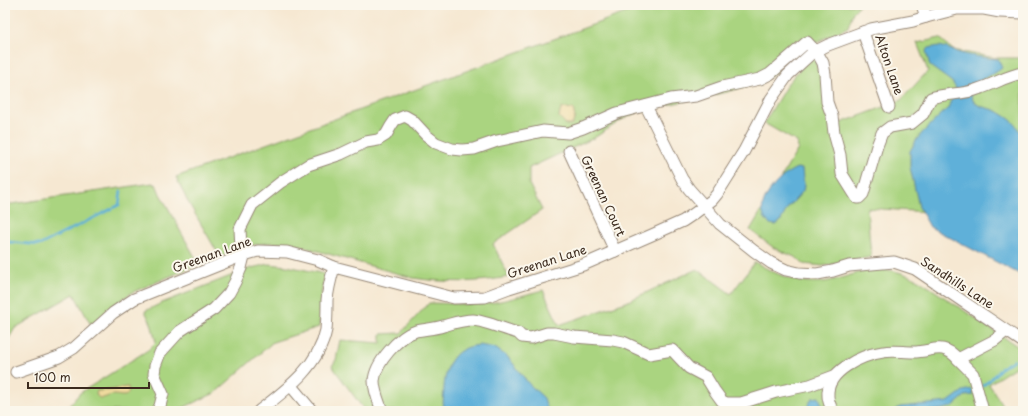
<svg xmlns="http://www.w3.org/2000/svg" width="1028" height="416" font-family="'Playpen Sans',sans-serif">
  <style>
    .green { fill: #aad480; stroke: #727f4f }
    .sand { fill: #eeda9e; stroke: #94825e }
    .water { fill: #5fb0d9; stroke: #4d6d7c }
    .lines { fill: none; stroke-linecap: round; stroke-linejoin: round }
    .stream { stroke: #5fb0d9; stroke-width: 2.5 }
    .minor-casing { stroke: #988978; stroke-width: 13 }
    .minor { stroke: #fff; stroke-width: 11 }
    .labels { text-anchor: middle; stroke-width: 4; stroke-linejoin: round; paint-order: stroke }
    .street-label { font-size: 12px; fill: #3b2a1e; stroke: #fbf7ec }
  </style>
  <rect width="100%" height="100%" fill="#fbf7ec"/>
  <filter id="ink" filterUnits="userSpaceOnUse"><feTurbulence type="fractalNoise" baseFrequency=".025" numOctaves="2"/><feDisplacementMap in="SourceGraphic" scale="8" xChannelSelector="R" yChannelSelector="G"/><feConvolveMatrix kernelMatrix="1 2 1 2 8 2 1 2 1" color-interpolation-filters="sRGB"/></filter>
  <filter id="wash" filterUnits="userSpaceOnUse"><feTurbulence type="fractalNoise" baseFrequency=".012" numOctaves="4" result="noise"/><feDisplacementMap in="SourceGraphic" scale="16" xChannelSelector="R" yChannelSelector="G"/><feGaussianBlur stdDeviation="0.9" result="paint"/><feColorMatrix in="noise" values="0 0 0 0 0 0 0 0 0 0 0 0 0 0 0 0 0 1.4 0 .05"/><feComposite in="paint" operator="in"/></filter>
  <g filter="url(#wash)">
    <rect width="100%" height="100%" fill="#f6e8d2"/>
    <!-- green -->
    <g class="green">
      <path d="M647,5H860L853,12L848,27L817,42L764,81L761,85H751L727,92L643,110L623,119L594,138L529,168V184L542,210L493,244L509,277C475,283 447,283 413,278L297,245C265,240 249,244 220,257L187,200L176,177Z"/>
      <polygon points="940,38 953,50 996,58 1023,58 1023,276 927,212 867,208 871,257 823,266 803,264 797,258 774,248 750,230 798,149 797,142 764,123 788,83 806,62 821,54 826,91 838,124 900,101 928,71 917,43"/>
      <polygon points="153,183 154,185 156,184 160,194 178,225 178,227 199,264 133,292 121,300 91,325 74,294 15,328 5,345 5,205"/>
      <path d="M755,262C775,274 797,284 822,282C834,281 846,276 858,273C880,266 900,270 920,281L1023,350V362L989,384L1006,411H365L332,366L336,360L340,340L381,343V334L401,333L429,303C447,303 464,305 482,304C503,302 523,295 543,290L559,325L626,302L697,269L731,294Z"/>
      <polygon points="269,264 287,266 325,274 321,295 319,327 273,342 215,393 176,411 65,411 80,393 148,350 156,342 151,323 145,311 162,303 251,268"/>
    </g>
    <!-- sand -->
    <g class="sand">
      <polygon points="566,108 573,109 575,117 572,125 566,125 565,123 559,117 561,109"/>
      <path d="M126,387H128C131,400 120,395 113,395C109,395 104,399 100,398C97,397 97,396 96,393L97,391L111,390Z"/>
    </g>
    <!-- water -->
    <g class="water">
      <path d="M939,46C946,47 953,51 960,53C972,56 985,58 998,59L1002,68C994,75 980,78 974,86C972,89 972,93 971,96C975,108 987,107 997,111C1002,114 1011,119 1015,124C1018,128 1018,131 1023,133V276L930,227L919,207L910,167V151L917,139L924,131L948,108L956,88L952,82L930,66L926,51L929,48Z"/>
      <path d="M797,168L802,169L804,186L803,191L787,209L780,222L776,225L770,224C767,221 764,218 763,214C758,198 783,173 797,168Z"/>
      <path d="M480,345L495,348L508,357L529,384L544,398L548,411H443C444,382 442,348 480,345Z"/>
      <polygon points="972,389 974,395 965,396 952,407 939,410 933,411 894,411 900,407 948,402 963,391"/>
      <polygon points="819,397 824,411 805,411 812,398"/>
    </g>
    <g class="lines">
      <!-- stream -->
      <g class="stream">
        <polyline points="5,244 9,242 40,245 119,205 121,191"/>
        <polyline points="981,387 990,380 1002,367 1014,360"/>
      </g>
    </g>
  </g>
  <g filter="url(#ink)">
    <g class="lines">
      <defs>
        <g id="minor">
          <polyline points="922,5 926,17"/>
          <polyline points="863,32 889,107"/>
          <polyline points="646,106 682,179 689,189 720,224 754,251 771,263 786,270 799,273 817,274 833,271 849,266 894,262 915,269 1023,342"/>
          <polyline points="569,151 615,251"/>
          <polyline points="16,372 59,357 74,348 113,313 134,299 244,255 258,251 287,252 318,260 334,267 454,298 485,297 509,288 583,265 654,234 683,221 695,213 712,200 717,194 744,151 771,99 788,75 812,53 828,45 871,29 913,21 926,17 957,9 984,9 1000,12 1023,13"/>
          <polyline points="291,386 312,411"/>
          <path d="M157,411L160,406L163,394L154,374L155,366L160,353L180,331L214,309L229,293L235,282L241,268L244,256L241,248L240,229L252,205L281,182L308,165L341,154L366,142L378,140L386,135L391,126L395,120L405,116L412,120L426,135L436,143L452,149L462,150L474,149L497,141L543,131L568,133L583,128L617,113L671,99L696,96L722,87L760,79L770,74L807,42L818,54L823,63L825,74L827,102L832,116L834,133L840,155L842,174L857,198H859L863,194L877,146L882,133L890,127L912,123L923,114L931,98C946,93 963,95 978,89C993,85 1008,75 1023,73"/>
          <path d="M259,411C286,390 319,366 326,330C327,320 327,310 327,300C328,288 331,278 334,267"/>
          <path d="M382,411C379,402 374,391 374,381C375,363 399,336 416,331C425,329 434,329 443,326C454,323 462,320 473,320C485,321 506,330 518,333L522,337L531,338L547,333H554L574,337L613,340L623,342L649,354L672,350L689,368L706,377L714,390L722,401L727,403H741L776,392L810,385L834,376"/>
          <path d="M832,411C831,406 828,401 828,396C826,371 862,355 883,352C892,350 903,352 913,352C933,352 942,341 958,359"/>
          <polyline points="983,411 973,374 958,359 995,340 1006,331"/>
        </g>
      </defs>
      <!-- minor casing -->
      <use href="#minor" class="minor-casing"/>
      <!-- minor -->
      <use href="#minor" class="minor"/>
    </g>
  </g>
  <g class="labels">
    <!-- street labels -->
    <g class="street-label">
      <text transform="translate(889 65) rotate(71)" y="4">Alton Lane</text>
      <text transform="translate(603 196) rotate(65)" y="4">Greenan Court</text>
      <text transform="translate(212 255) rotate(-20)" y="4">Greenan Lane</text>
      <text transform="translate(547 262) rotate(-18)" y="4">Greenan Lane</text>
      <text transform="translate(957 283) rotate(33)" y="4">Sandhills Lane</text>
    </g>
  </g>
  <!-- margin -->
  <rect width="1028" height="416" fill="none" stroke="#fbf7ec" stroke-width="20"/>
  <!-- scale -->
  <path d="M28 382v6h121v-6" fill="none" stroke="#3b2a1e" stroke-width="2"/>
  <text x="34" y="382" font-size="12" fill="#3b2a1e" stroke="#fbf7ec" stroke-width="3" paint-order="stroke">100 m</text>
</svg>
